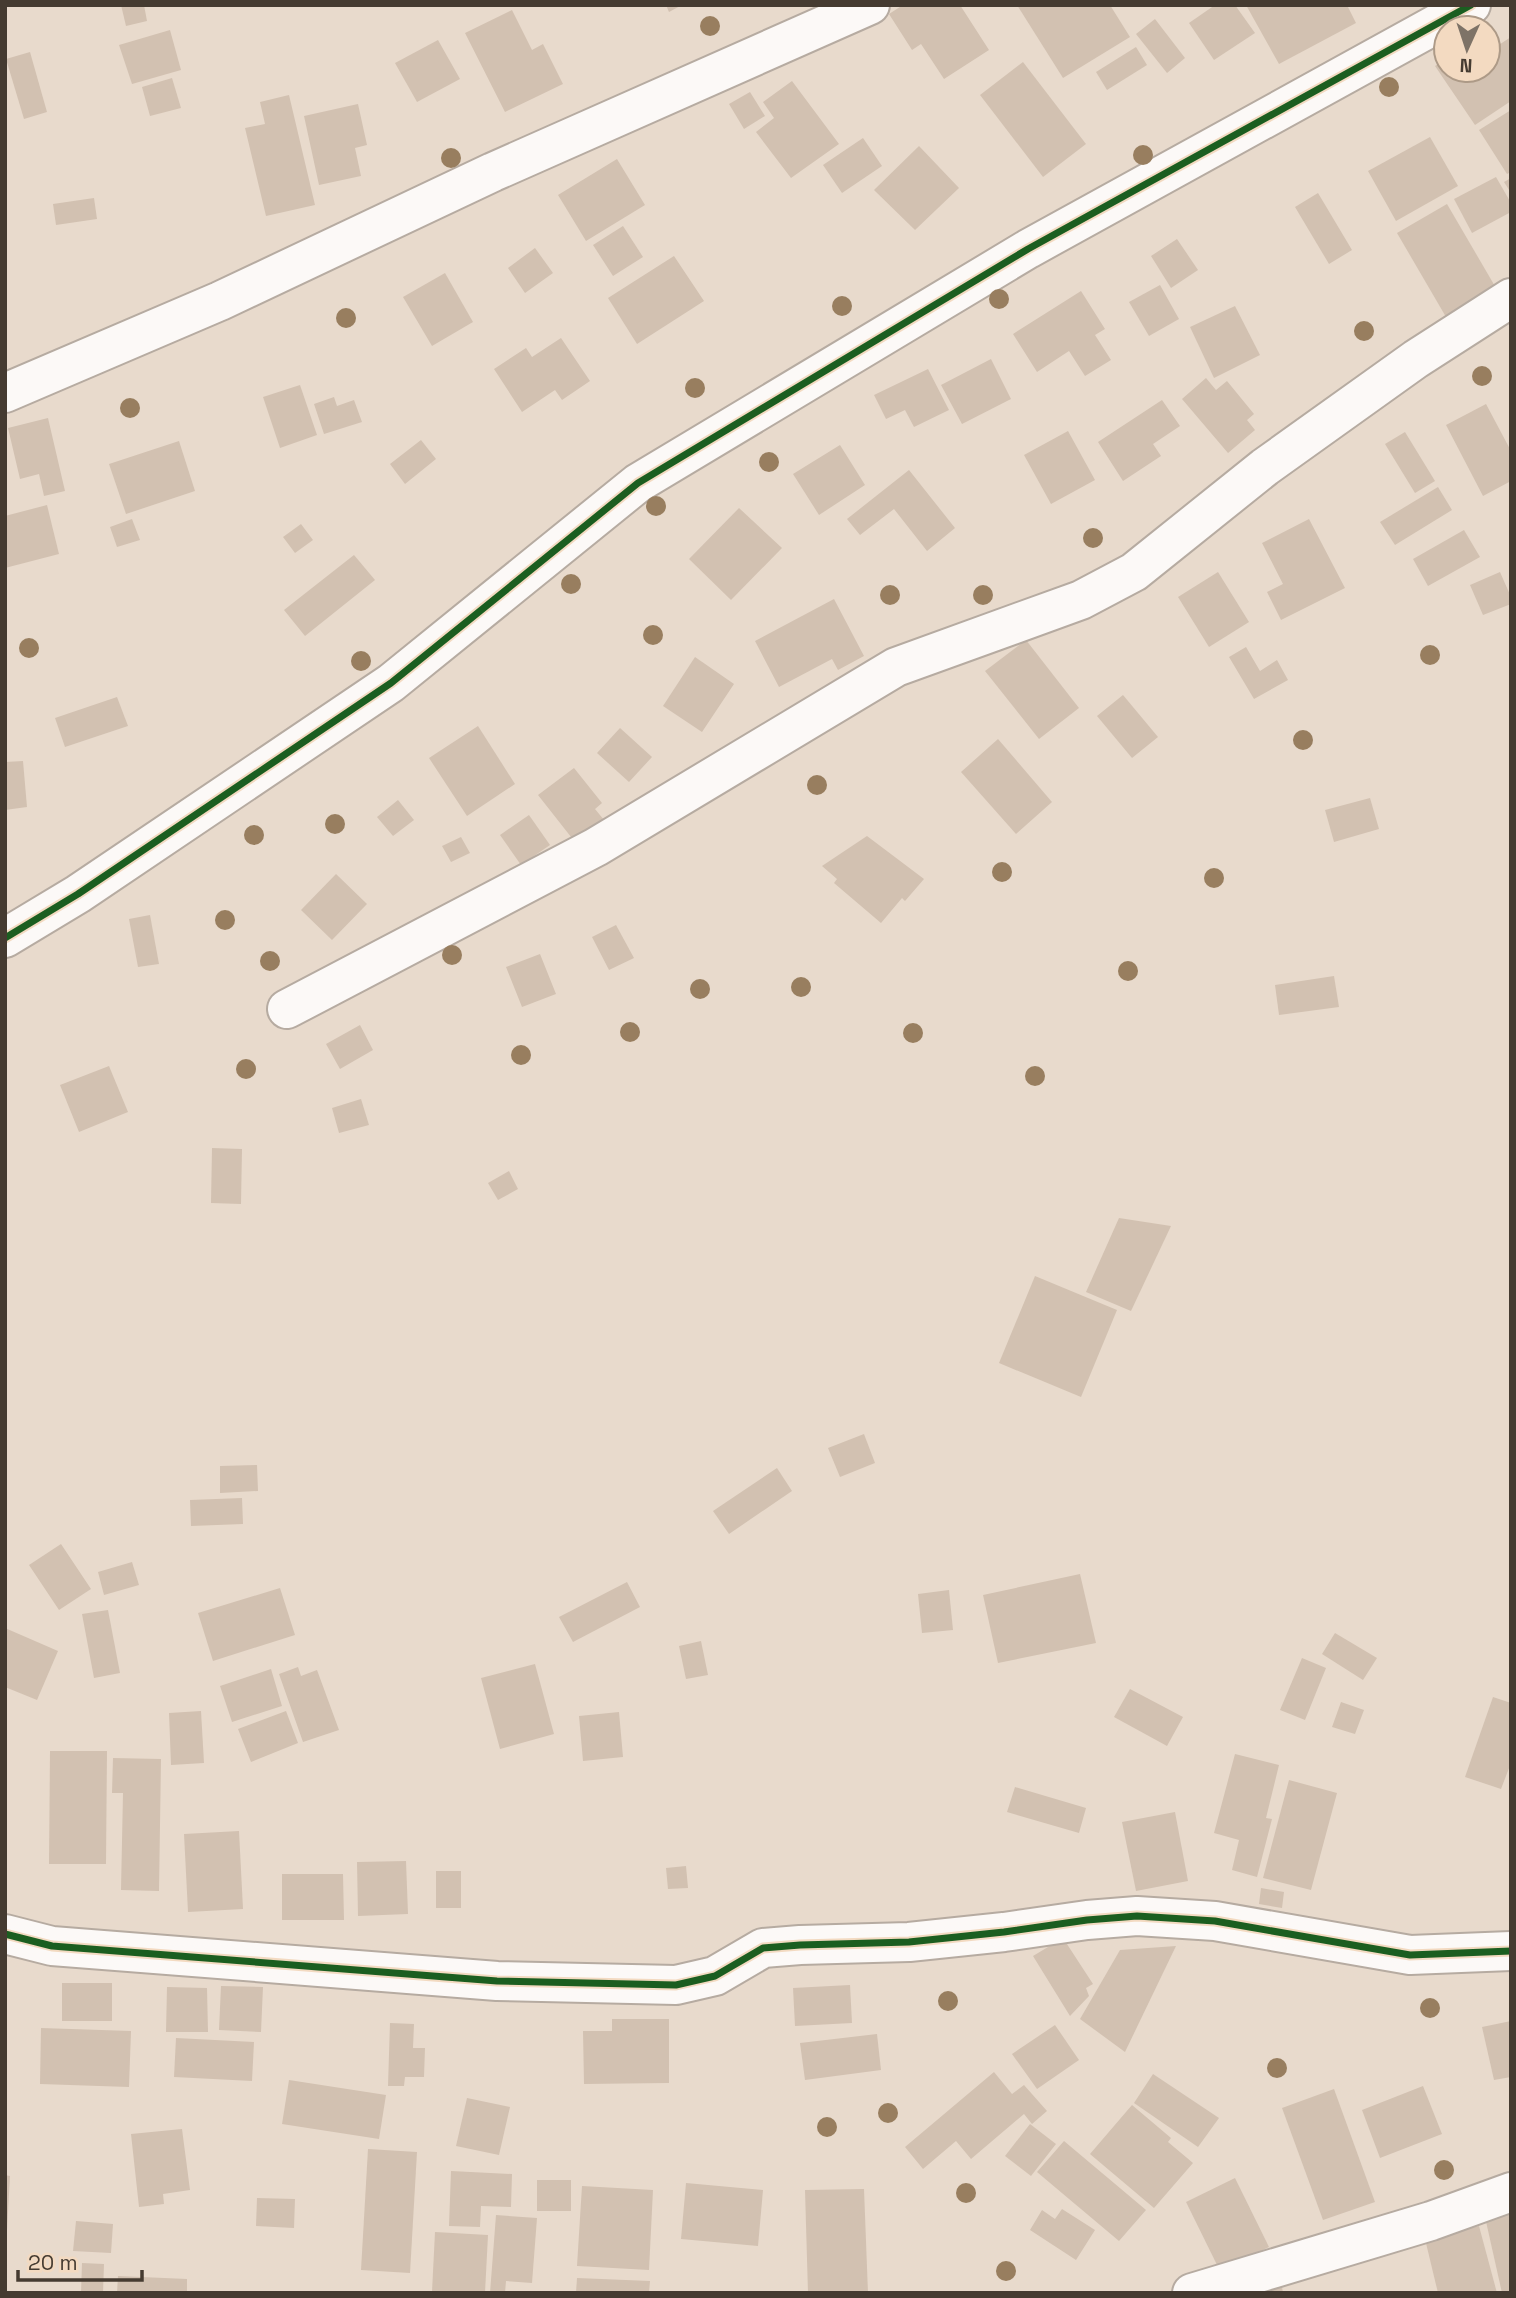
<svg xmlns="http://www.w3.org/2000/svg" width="1516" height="2298" font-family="'Space Grotesk',sans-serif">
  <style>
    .building { fill: #d2c1b1 }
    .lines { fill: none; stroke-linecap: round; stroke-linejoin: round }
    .street-casing { stroke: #b6aba1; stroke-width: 42 }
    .street { stroke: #fcf9f7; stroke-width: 38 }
    .cycleway-casing { stroke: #f3dac1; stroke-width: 11 }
    .cycleway { stroke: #1b5e20; stroke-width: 7 }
    .tree { fill: #987e5f }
  </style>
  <rect width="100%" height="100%" fill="#e8dacc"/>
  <!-- building -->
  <g class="building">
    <polygon points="121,5 144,5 147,21 126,26"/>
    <polygon points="666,5 682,5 669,12"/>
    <polygon points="903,5 960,5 989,50 944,79 921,44 912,50 889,14"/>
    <polygon points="1017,5 1110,5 1130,37 1063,78"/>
    <polygon points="1215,5 1235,5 1255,33 1214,60 1189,23"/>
    <polygon points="1246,5 1347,5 1356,23 1279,64"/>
    <polygon points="512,10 532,50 543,44 563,84 505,112 465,33"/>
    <polygon points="1155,19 1185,58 1167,73 1136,34"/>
    <polygon points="170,30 181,70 132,84 119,45"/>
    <polygon points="1511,37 1511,101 1475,125 1435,66 1446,59 1446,70 1488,70 1488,52"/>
    <polygon points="438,40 460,79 417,102 395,63"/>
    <polygon points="1136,47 1147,65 1107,90 1096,72"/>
    <polygon points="30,52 47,112 24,119 6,59"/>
    <polygon points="1023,62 1086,144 1043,177 980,95"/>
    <polygon points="172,78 181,108 150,116 142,87"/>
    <polygon points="792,81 839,144 791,178 756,132 774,118 763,102"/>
    <polygon points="750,92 765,116 744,129 729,104"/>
    <polygon points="289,95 315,205 266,216 245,128 265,124 260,102"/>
    <polygon points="358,104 367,145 355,148 361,176 319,185 304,116"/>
    <polygon points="1511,110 1511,172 1507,174 1479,130"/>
    <polygon points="1430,137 1458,186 1396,221 1368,171"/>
    <polygon points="863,138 882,166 842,193 823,165"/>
    <polygon points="919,146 959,188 915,230 874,190"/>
    <polygon points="617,159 645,205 586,241 558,195"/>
    <polygon points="1496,177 1511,203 1511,212 1472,233 1454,199"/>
    <polygon points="1511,178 1511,193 1504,182"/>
    <polygon points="1318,193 1352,250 1329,264 1295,207"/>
    <polygon points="94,198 97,219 56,225 53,204"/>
    <polygon points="1447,204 1496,288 1446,317 1397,233"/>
    <polygon points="623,226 643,257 613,276 593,245"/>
    <polygon points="1177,239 1198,270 1171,288 1151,256"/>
    <polygon points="535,248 553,273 525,293 508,268"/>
    <polygon points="674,256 704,301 637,344 608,298"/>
    <polygon points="445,273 473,322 432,346 403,297"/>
    <polygon points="1160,285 1179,319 1149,336 1129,302"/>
    <polygon points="1081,291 1105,329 1095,335 1111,360 1085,376 1069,351 1037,372 1013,334"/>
    <polygon points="1235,306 1260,355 1214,378 1190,327"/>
    <polygon points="561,338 590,381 562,400 555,390 522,412 494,369 526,348 532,357"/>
    <polygon points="991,359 1011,399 962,424 941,385"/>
    <polygon points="928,369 949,410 914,427 905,410 886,419 874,395"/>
    <polygon points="1206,378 1216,390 1227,381 1254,414 1247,420 1255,430 1228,453 1182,399"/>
    <polygon points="300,385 317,435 280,448 263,397"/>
    <polygon points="334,397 337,406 354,400 362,422 324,434 314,404"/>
    <polygon points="1162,400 1180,426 1153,444 1161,456 1123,481 1098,442"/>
    <polygon points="1486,404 1511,451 1511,481 1483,496 1446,425"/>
    <polygon points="48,418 65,491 44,496 39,474 20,479 8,428"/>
    <polygon points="1068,431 1095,480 1051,504 1024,455"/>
    <polygon points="1405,432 1435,481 1415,493 1385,444"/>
    <polygon points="421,440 436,459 405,484 390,464"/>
    <polygon points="179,441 195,491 126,514 109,464"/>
    <polygon points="840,445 865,485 819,515 793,474"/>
    <polygon points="909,470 955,528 927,551 894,509 860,535 847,519"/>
    <polygon points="1438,487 1452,510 1395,545 1380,522"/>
    <polygon points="47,505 59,554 5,568 5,516"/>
    <polygon points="739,508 782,548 731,600 689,559"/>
    <polygon points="132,519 140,540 117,547 110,527"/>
    <polygon points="1309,519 1345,588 1281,620 1267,592 1283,584 1262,543"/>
    <polygon points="301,524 313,540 295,553 283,537"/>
    <polygon points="1464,530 1480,557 1428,586 1413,559"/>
    <polygon points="354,555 375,580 305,636 284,610"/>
    <polygon points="1218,572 1249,622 1209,647 1178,597"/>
    <polygon points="1500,572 1511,597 1511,604 1483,615 1470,585"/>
    <polygon points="834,599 864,656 838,670 832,659 779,687 755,641"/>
    <polygon points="1026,640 1079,708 1039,739 985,671"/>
    <polygon points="1246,647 1260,671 1277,660 1288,680 1254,699 1229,657"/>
    <polygon points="695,657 734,684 702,732 663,706"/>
    <polygon points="1123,695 1158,737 1132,758 1097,716"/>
    <polygon points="117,697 128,726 65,747 55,718"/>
    <polygon points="478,726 515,784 467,816 429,758"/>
    <polygon points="620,728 652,757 629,782 597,753"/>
    <polygon points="998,739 1052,802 1016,834 961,772"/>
    <polygon points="23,761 27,807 5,810 5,762"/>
    <polygon points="574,768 602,803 595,809 604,820 575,842 538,795"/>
    <polygon points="1370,798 1379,829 1334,842 1325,810"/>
    <polygon points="398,800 414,820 393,836 377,817"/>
    <polygon points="529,815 550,845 521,865 500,835"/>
    <polygon points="867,836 924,879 905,901 902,898 881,923 834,883 837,879 822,866"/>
    <polygon points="461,837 470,853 451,862 442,846"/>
    <polygon points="336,874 367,904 332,940 301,910"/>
    <polygon points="150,915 159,964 138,967 129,919"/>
    <polygon points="616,925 634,958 609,970 592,937"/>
    <polygon points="540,954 556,994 522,1007 506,967"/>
    <polygon points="1334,976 1339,1007 1279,1015 1275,985"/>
    <polygon points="360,1025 373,1050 340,1069 326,1044"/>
    <polygon points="109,1066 128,1112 79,1132 60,1085"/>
    <polygon points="361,1099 369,1125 339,1133 332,1108"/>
    <polygon points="212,1148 242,1149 241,1204 211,1203"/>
    <polygon points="509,1171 518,1189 498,1200 488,1183"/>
    <polygon points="1119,1218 1171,1226 1131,1311 1086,1292"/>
    <polygon points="1035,1276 1117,1310 1081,1397 999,1363"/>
    <polygon points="864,1434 875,1463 840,1477 828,1448"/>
    <polygon points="257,1465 258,1491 220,1493 220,1466"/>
    <polygon points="777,1468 792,1491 729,1534 713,1511"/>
    <polygon points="242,1498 243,1524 191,1526 190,1500"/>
    <polygon points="61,1544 91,1589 59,1610 29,1565"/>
    <polygon points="132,1562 139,1585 104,1595 98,1572"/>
    <polygon points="1080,1574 1096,1643 998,1663 983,1595"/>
    <polygon points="627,1582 640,1607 573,1642 559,1617"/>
    <polygon points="280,1588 295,1635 213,1661 198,1613"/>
    <polygon points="949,1590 953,1630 922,1633 918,1594"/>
    <polygon points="108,1610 120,1673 94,1678 82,1614"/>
    <polygon points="5,1628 58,1651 37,1700 5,1687"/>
    <polygon points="1335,1633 1377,1658 1363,1680 1322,1654"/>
    <polygon points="701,1641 708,1675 686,1679 679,1646"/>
    <polygon points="1302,1658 1326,1668 1305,1720 1280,1710"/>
    <polygon points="535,1664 554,1734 500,1749 481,1678"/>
    <polygon points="298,1667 301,1676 317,1670 339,1730 303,1742 279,1674"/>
    <polygon points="271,1669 282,1706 232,1722 220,1686"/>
    <polygon points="1130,1689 1183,1717 1167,1746 1114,1717"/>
    <polygon points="1493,1697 1511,1703 1511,1763 1501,1789 1465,1777"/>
    <polygon points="1341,1702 1364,1710 1355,1734 1332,1727"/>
    <polygon points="201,1711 204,1763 171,1765 169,1713"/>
    <polygon points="286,1711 298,1743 251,1762 238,1729"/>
    <polygon points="619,1712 623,1757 583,1761 579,1716"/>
    <polygon points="50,1751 107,1751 106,1864 49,1864"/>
    <polygon points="1235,1754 1279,1765 1266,1818 1272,1819 1257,1877 1232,1870 1239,1840 1214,1833"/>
    <polygon points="113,1758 161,1759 159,1891 121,1890 123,1793 112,1793"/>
    <polygon points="1289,1780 1337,1793 1311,1890 1263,1878"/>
    <polygon points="1015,1787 1086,1808 1079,1833 1007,1812"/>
    <polygon points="1175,1812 1188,1881 1136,1891 1122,1822"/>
    <polygon points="239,1831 243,1909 188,1912 184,1834"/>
    <polygon points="406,1861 408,1914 358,1916 357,1862"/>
    <polygon points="686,1866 688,1888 668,1889 666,1868"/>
    <rect x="436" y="1871" width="25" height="37"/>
    <polygon points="282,1874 343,1874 344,1920 282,1920"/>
    <polygon points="1261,1888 1284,1892 1282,1908 1259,1904"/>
    <polygon points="1063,1938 1093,1984 1086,1988 1089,1996 1070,2016 1033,1956"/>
    <polygon points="1176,1946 1125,2052 1080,2019 1120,1950"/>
    <rect x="62" y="1983" width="50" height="38"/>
    <polygon points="850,1985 852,2023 795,2026 793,1988"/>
    <polygon points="221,1986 263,1987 261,2032 219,2030"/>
    <polygon points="167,1987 207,1988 208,2032 166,2032"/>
    <polygon points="612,2019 669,2019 669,2083 584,2084 583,2031 612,2031"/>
    <polygon points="1511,2021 1511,2077 1494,2080 1482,2027"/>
    <polygon points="390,2023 414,2024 413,2048 425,2048 424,2077 405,2077 404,2086 388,2086"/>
    <polygon points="1055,2025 1079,2060 1037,2089 1012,2054"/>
    <polygon points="41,2028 131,2031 129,2087 40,2084"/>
    <polygon points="877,2034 881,2070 805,2080 800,2043"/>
    <polygon points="176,2038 254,2042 252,2081 174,2077"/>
    <polygon points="994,2072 1012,2094 1024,2085 1047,2111 1032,2124 1024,2114 971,2159 956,2141 923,2169 905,2147"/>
    <polygon points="1153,2074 1219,2118 1198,2147 1134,2103"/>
    <polygon points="289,2080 386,2095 379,2139 282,2124"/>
    <polygon points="1423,2086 1442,2134 1380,2158 1362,2110"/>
    <polygon points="1334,2089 1375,2202 1323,2220 1282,2108"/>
    <polygon points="467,2098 510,2107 499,2155 456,2146"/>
    <polygon points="1132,2105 1171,2138 1168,2142 1193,2163 1154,2208 1090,2154"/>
    <polygon points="1030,2124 1056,2144 1031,2176 1005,2156"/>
    <polygon points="182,2129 190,2190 163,2194 164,2204 139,2207 131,2134"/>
    <polygon points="1064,2141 1146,2210 1119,2241 1037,2172"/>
    <polygon points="368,2149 417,2152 410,2273 361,2270"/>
    <polygon points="451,2171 512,2174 511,2207 481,2206 480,2227 449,2226"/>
    <polygon points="5,2175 10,2176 7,2230 5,2230"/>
    <polygon points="1235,2178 1269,2247 1220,2271 1186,2202"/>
    <rect x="537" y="2180" width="34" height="31"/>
    <polygon points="686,2183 763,2190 758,2246 681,2239"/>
    <polygon points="582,2186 653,2190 649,2270 577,2266"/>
    <polygon points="864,2189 868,2293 808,2293 805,2190"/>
    <polygon points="257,2198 295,2199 294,2228 256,2226"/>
    <polygon points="1062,2209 1095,2230 1076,2260 1030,2230 1042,2210 1055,2219"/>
    <polygon points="1511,2211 1511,2293 1502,2293 1485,2217"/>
    <polygon points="496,2215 537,2218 532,2283 506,2281 505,2293 490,2293"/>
    <polygon points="76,2221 113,2224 111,2253 73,2251"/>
    <polygon points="1479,2226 1497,2293 1438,2293 1425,2239"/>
    <polygon points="435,2232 488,2235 485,2293 432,2292"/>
    <polygon points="82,2263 104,2264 103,2293 81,2293"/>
    <polygon points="118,2276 187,2279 187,2293 117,2293"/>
    <polygon points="577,2278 650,2281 649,2293 576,2293"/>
    <polygon points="1281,2281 1283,2293 1243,2293"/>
  </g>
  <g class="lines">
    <defs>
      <g id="street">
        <polyline points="5,393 220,301 493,172 870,5"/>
        <polyline points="5,938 78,894 391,683 638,483 1028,249 1471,5"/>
        <polyline points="287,1009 596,847 896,667 1081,600 1134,572 1265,467 1416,359 1511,298"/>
        <polyline points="5,1934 52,1946 497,1981 676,1985 715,1976 763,1948 800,1945 909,1942 1004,1932 1087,1920 1137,1916 1215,1921 1410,1955 1511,1951"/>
        <polyline points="1192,2293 1431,2221 1511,2192"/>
      </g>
    </defs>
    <!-- street casing -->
    <use href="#street" class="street-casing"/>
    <!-- street -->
    <use href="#street" class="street"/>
    <defs>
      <g id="cycleway">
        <polyline points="5,938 78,894 391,683 638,483 1028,249 1471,5"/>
        <polyline points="5,1934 52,1946 497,1981 676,1985 715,1976 763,1948 800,1945 909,1942 1004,1932 1087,1920 1137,1916 1215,1921 1410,1955 1511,1951"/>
      </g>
    </defs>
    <!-- cycleway casing -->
    <use href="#cycleway" class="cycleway-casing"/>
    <!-- cycleway -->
    <use href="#cycleway" class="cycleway"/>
  </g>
  <!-- trees -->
  <g class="tree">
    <circle cx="710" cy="26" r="10"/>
    <circle cx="1389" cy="87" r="10"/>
    <circle cx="1143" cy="155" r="10"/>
    <circle cx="451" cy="158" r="10"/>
    <circle cx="999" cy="299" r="10"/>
    <circle cx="842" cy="306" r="10"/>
    <circle cx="346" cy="318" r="10"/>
    <circle cx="1364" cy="331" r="10"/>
    <circle cx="1482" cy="376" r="10"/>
    <circle cx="695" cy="388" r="10"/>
    <circle cx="130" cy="408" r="10"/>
    <circle cx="769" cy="462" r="10"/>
    <circle cx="656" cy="506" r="10"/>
    <circle cx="1093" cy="538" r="10"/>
    <circle cx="571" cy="584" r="10"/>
    <circle cx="890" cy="595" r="10"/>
    <circle cx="983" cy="595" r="10"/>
    <circle cx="653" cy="635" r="10"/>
    <circle cx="29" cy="648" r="10"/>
    <circle cx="1430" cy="655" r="10"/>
    <circle cx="361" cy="661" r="10"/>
    <circle cx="1303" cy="740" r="10"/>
    <circle cx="817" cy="785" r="10"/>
    <circle cx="335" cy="824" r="10"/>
    <circle cx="254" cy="835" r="10"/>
    <circle cx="1002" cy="872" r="10"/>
    <circle cx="1214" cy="878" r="10"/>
    <circle cx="225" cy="920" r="10"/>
    <circle cx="452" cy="955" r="10"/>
    <circle cx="270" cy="961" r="10"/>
    <circle cx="1128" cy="971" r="10"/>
    <circle cx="801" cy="987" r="10"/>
    <circle cx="700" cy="989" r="10"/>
    <circle cx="630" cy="1032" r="10"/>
    <circle cx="913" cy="1033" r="10"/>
    <circle cx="521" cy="1055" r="10"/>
    <circle cx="246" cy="1069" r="10"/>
    <circle cx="1035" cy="1076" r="10"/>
    <circle cx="948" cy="2001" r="10"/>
    <circle cx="1430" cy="2008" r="10"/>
    <circle cx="1277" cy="2068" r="10"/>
    <circle cx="888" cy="2113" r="10"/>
    <circle cx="827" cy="2127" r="10"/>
    <circle cx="1444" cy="2170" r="10"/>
    <circle cx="966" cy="2193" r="10"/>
    <circle cx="1006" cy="2271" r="10"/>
  </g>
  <!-- border -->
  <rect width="1516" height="2298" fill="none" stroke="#453b31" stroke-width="14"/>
  <!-- north arrow -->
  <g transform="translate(1467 49) rotate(183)"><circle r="33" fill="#f3dac1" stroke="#ad9a87" stroke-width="2"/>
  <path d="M0-5L12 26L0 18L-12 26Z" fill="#7e7367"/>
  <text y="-10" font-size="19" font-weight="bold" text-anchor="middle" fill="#453b31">N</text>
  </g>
  <!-- scale -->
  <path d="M18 2270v10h124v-10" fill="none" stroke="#453b31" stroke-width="3.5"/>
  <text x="28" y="2270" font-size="21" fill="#453b31" stroke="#f3dac1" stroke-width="5" paint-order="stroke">20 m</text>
</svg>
